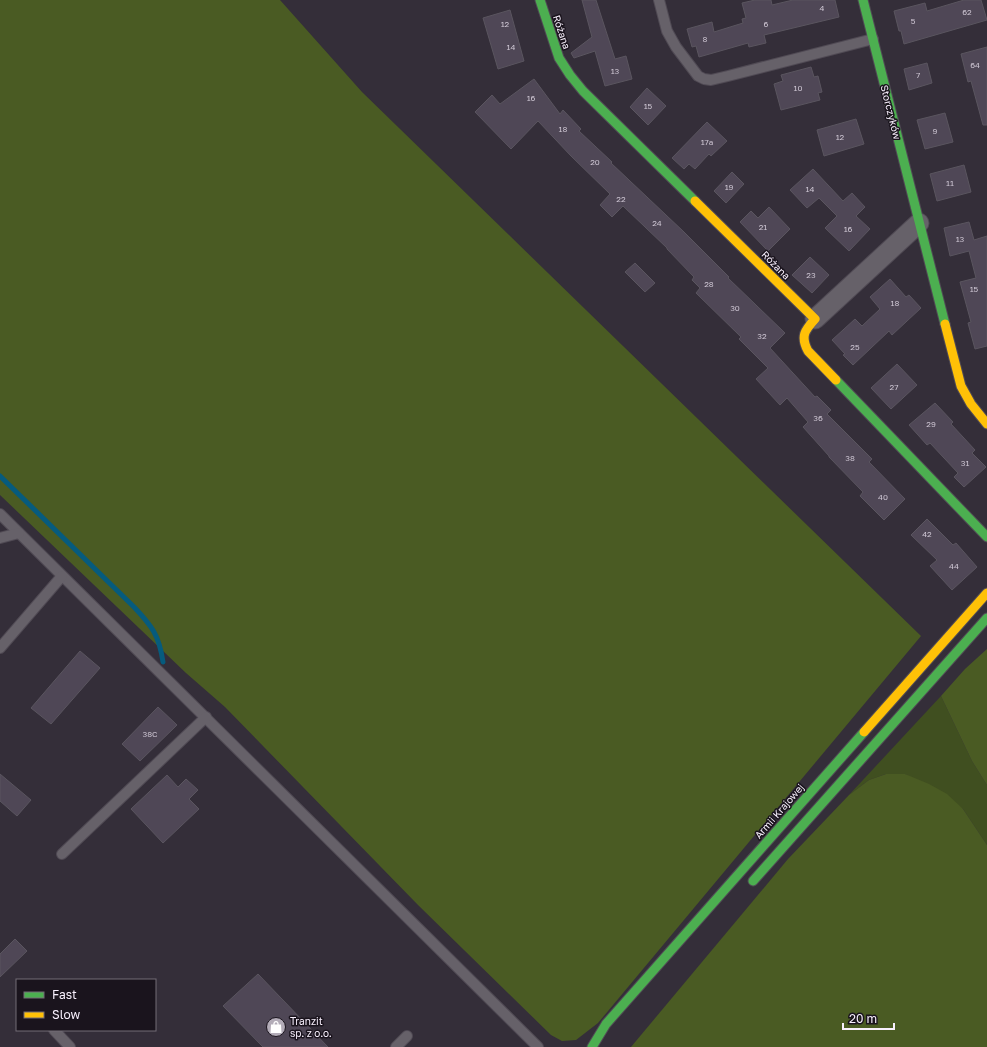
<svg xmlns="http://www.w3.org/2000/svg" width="987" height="1047" font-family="'Golos Text',sans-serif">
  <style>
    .green { fill: #404f20 }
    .forest { fill: #4a5b23 }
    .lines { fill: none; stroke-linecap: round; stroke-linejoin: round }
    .stream { stroke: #065b7d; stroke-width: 5 }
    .building { fill: #4f4756; stroke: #5a555f }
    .lane-casing { stroke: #504a54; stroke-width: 12 }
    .street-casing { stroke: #504a54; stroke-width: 21 }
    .fast-casing { stroke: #504a54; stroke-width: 11 }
    .slow-casing { stroke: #504a54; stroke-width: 11 }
    .lane { stroke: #666169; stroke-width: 10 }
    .street { stroke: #666169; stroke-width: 19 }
    .fast { stroke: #4caf50; stroke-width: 9 }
    .slow { stroke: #ffc107; stroke-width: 9 }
    .labels { text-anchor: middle; stroke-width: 3; stroke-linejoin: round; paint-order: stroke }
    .number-label { font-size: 8px; fill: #cec6d3 }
    .street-label { font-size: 10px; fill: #f8f0fd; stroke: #1a141d }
    .poi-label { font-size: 10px; fill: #f8f0fd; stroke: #1a141d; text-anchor: start }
  </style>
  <rect width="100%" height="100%" fill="#342e39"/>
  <!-- green -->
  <polygon class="green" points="941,696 972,761 987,785 987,845 963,809 905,774 886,774 869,780 849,795"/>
  <!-- forest -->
  <g class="forest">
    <polygon points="0,0 280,0 362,92 921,636 598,1023 576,1040 562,1041 551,1035 418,905 225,707 186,673 0,495"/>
    <polygon points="987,649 987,785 972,761 941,696 965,669"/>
    <polygon points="886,774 905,774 929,784 947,794 963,809 987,845 987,1047 631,1047 788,859 849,795 869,780"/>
  </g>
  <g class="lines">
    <!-- stream -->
    <path class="stream" d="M0,476L134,607C152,626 159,635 163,662"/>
  </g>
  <!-- building -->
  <g class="building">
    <polygon points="582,0 596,0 615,59 626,56 632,79 605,86 595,51 574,58 571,53 592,37"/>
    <polygon points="755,0 771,0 772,5 793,0 835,0 839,17 764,35 766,43 749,47 748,43 699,57 696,46 692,47 687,29 712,22 714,32 743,23 742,19 746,18 742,3"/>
    <polygon points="964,0 981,0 987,20 904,44 901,31 899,31 894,11 925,3 927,11"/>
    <polygon points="510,10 524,61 498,69 483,18"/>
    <polygon points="987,47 987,125 983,125 971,81 968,82 961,54"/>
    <polygon points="927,63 932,83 909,90 904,69"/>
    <polygon points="811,67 814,77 818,76 822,92 818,93 820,100 781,110 774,84 783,81 781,75"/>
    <polygon points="534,79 560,114 563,110 581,129 579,131 612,162 611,163 684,232 729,277 728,278 785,333 770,348 815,397 817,396 831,410 827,414 872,459 869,462 905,499 884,520 860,496 863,492 829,457 829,456 803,427 808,422 787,398 780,405 756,379 768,368 739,339 741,337 696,293 700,288 692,280 694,277 667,249 667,248 623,206 612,217 600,205 610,194 571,156 538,121 511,149 475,112 492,95 500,104"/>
    <polygon points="647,88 666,106 648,125 630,107"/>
    <polygon points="945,113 953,142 925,149 917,120"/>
    <polygon points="856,119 864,144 824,156 817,130"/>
    <polygon points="707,122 727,141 711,156 709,154 695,169 689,164 684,169 672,158"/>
    <polygon points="964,165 971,192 937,201 930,174"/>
    <polygon points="813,169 843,201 852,193 865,207 856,216 870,229 849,251 825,228 837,216 819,198 807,208 790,190"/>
    <polygon points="732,172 744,184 726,203 714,191"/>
    <polygon points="769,207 790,229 768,251 740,222 751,211 758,218"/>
    <polygon points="969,222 974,240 987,236 987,346 975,349 968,323 971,322 960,282 976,278 969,251 950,256 944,228"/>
    <polygon points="810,257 829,275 812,293 792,275"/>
    <polygon points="635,263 655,283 645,292 625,272"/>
    <polygon points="890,279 906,297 909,295 921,308 892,335 889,331 853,365 843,355 845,354 832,340 855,319 862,326 880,309 870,297"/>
    <polygon points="897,364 917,385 891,409 871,388"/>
    <polygon points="935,403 953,422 951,424 975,450 972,453 986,467 964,487 954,477 958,473 930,443 927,445 909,425"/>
    <polygon points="927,519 953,545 956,543 977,567 952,590 930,566 937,560 911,535"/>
    <polygon points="80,651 100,668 51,724 31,708"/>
    <polygon points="158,707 177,725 140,761 122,744"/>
    <polygon points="0,774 31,800 17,816 0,801"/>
    <polygon points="167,775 178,787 186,779 198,790 189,799 199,809 163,843 131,809"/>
    <polygon points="15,939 27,951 0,977 0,954"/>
    <polygon points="258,974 328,1047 263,1047 223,1006"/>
  </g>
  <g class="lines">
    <defs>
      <g id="lane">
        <polyline points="659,0 667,31 676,47 698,76 704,79 711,80 728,76 873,39"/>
        <polyline points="0,514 538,1047"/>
        <polyline points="0,538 19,533"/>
        <polyline points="0,648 62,576"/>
        <polyline points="62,854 206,717"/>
        <polyline points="54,1030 70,1047"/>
        <polyline points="396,1047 407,1036"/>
      </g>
      <polyline id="street" points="815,319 919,223"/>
      <g id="fast">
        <polyline points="540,0 559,58 570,75 583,91 695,201"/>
        <polyline points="863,0 945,324"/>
        <polyline points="836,380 987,537"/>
        <polyline points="753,881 987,618"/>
        <polyline points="592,1047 606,1024 864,732"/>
      </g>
      <g id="slow">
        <path d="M695,201L815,319C805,330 800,336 808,351L836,380"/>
        <polyline points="945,324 961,386 971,404 987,424"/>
        <polyline points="864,732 987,593"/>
      </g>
    </defs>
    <!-- lane casing -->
    <use href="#lane" class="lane-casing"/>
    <!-- street casing -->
    <use href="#street" class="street-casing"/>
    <!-- fast casing -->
    <use href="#fast" class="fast-casing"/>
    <!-- slow casing -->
    <use href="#slow" class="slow-casing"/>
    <!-- lane -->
    <use href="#lane" class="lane"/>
    <!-- street -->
    <use href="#street" class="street"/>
    <!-- fast -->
    <use href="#fast" class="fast"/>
    <!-- slow -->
    <use href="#slow" class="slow"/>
  </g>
  <!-- icons -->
  <defs>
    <symbol id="shop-disc" viewBox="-11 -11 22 22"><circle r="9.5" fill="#b3acb8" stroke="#1a141d"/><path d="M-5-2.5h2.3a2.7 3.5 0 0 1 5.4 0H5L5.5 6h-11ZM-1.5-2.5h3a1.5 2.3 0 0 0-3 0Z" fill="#fff"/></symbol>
  </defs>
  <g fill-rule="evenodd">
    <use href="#shop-disc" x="265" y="1016" width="22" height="22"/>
  </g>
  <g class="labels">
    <!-- number labels -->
    <g class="number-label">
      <text x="822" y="11">4</text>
      <text x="967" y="15">62</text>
      <text x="913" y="24">5</text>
      <text x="505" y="27">12</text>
      <text x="766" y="27">6</text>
      <text x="705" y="42">8</text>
      <text x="511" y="50">14</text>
      <text x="975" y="68">64</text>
      <text x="615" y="74">13</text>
      <text x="918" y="78">7</text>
      <text x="798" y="91">10</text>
      <text x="531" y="101">16</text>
      <text x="648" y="109">15</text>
      <text x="563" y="132">18</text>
      <text x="935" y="134">9</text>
      <text x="840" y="140">12</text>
      <text x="707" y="145">17a</text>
      <text x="595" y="165">20</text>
      <text x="950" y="186">11</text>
      <text x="729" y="190">19</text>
      <text x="810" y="192">14</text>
      <text x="621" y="202">22</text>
      <text x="657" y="226">24</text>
      <text x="763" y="230">21</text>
      <text x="848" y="232">16</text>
      <text x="960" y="242">13</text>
      <text x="811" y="278">23</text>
      <text x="709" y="287">28</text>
      <text x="974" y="292">15</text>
      <text x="895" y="306">18</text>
      <text x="735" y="311">30</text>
      <text x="762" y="339">32</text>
      <text x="855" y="350">25</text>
      <text x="894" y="390">27</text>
      <text x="818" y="421">36</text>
      <text x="931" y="427">29</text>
      <text x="850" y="461">38</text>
      <text x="965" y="466">31</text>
      <text x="883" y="500">40</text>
      <text x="927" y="537">42</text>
      <text x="954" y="569">44</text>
      <text x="150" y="737">38C</text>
    </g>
    <!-- street labels -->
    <g class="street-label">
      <text transform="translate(562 32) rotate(72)" y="4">Różana</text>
      <text transform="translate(891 112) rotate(76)" y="4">Storczyków</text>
      <text transform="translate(776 265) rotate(45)" y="4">Różana</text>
      <text transform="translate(779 811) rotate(-49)" y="4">Armii Krajowej</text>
    </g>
    <!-- poi labels -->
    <g class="poi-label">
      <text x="290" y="1025">Tranzit<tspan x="290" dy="12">sp. z o.o.</tspan></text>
    </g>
  </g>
  <!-- legend -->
  <rect x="16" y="979" width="140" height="52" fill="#1a141d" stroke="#736c77"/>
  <rect x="24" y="992" width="20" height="6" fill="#4caf50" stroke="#736c77"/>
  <text x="52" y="999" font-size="12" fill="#f8f0fd">Fast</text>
  <rect x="24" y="1012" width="20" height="6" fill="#ffc107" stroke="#736c77"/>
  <text x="52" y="1019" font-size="12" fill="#f8f0fd">Slow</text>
  <!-- scale -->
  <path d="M843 1023v6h51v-6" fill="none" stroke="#f8f0fd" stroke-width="2"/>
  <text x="849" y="1023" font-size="12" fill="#f8f0fd" stroke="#1a141d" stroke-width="3" paint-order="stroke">20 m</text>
</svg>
